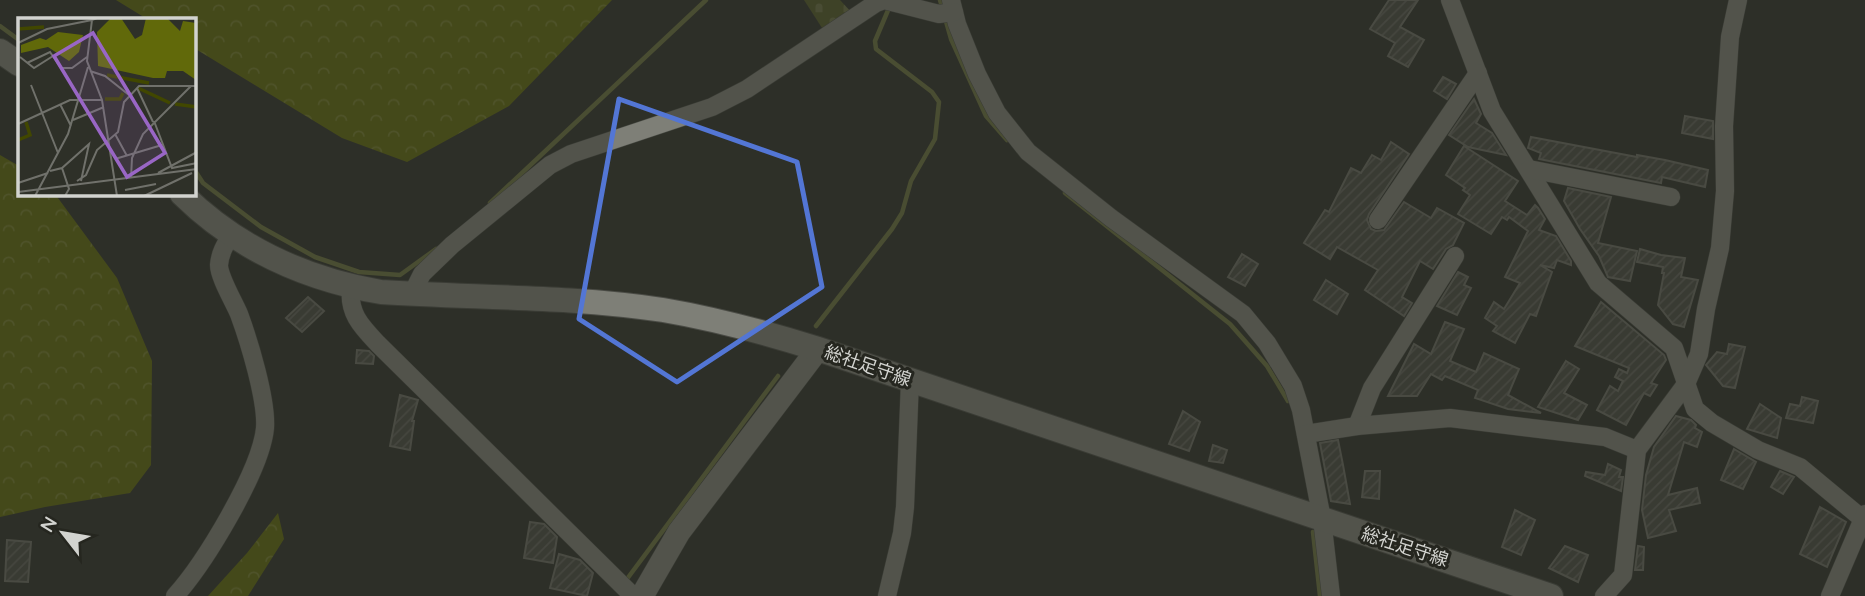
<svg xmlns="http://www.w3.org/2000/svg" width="1865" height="596" font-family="Quicksand,'Noto Sans JP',sans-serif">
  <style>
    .forest { fill: url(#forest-crowns) }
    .cemetery { fill: url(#cemetery-stones) }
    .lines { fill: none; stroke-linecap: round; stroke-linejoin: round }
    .stream { stroke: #6c713e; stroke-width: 4.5 }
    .building { fill: url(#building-hatch); stroke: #6a6b63; stroke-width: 2 }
    .minor-casing { stroke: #4b4c46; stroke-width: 19 }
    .tertiary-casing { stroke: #4b4c46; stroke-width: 24 }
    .secondary-casing { stroke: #4b4c46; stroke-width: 26 }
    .minor { stroke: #7e7f77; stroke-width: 18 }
    .tertiary { stroke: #7e7f77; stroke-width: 23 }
    .secondary { stroke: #7e7f77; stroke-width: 24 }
    .marked { fill: none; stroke: #5376d5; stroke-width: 5; stroke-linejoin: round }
    .labels { text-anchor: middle; stroke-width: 6; stroke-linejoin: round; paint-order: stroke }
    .street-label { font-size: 18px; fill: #d2d3cf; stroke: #25261f }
    .inset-river { fill: none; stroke: #414700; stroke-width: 3.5 }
    .inset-road { fill: none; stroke: #70716b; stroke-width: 2 }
    .view { fill: #9966c5; fill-opacity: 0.15; stroke: #9966c5; stroke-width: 3.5 }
    .inset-edge { fill: none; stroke: #d2d3cf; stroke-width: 3.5 }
  </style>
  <defs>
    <pattern id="forest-crowns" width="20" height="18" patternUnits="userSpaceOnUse" patternTransform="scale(1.75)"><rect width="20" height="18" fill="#61690a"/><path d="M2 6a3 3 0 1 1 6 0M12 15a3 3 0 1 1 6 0" fill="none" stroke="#777e2d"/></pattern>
    <pattern id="cemetery-stones" width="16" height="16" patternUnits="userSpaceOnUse" patternTransform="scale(1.75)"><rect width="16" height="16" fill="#535926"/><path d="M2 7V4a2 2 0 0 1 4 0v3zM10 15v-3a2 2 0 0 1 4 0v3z" fill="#6b7044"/></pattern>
    <pattern id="building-hatch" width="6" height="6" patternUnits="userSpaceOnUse" patternTransform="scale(1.75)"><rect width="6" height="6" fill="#484941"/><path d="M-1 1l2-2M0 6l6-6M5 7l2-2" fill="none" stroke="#62625b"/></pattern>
  </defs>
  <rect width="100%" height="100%" fill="#2e3028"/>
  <!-- forest -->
  <g class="forest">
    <polygon points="116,0 612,0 509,106 407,162 342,138 194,48 194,19 147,19"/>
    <polygon points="0,155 19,166 19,194 55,194 117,278 152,361 151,465 130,493 45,507 0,517"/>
    <polygon points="278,513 284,539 248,596 208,596 247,553"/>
  </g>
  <!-- cemetery -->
  <polygon class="cemetery" points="804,0 840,0 852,13 824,31"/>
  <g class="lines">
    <!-- stream -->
    <g class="stream">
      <polyline points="940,0 943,10"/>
      <polyline points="945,18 951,39 986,116 1007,140"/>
      <polyline points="0,26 19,40"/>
      <polyline points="194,169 203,183 261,227 315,257 359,272 400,275 436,249"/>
      <polyline points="1065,193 1230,324 1267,366 1288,401"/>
      <polyline points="490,203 706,0"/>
      <polyline points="816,326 892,229 902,213 911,181 935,139 939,102 932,92 876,49 875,41 889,8"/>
      <polyline points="1313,532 1320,596"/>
      <polyline points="624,583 778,376"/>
    </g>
  </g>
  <!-- building -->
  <g class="building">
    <polygon points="1389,0 1418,0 1400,27 1424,40 1408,67 1388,56 1395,43 1370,29"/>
    <polygon points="1443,77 1456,84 1447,99 1434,91"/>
    <polygon points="1474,99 1481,114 1476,123 1492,133 1506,155 1468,147 1449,135"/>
    <polygon points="1685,116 1713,121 1713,139 1682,133"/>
    <polygon points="1531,137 1637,157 1637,155 1665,160 1708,170 1705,187 1662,177 1661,183 1539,159 1541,153 1528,148"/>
    <polygon points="1391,142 1409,154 1369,214 1367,220 1371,229 1376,231 1384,230 1404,202 1431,218 1437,208 1464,223 1453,245 1446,249 1433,269 1420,261 1402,297 1412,303 1404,316 1365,290 1378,270 1337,247 1330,259 1304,243 1325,210 1329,212 1351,168 1361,173 1372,155 1381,160"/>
    <polygon points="1464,146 1518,181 1505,201 1527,215 1535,205 1538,208 1545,219 1539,230 1556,236 1571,261 1571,265 1557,260 1554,268 1540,265 1552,272 1536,316 1530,314 1515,343 1493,331 1497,326 1485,318 1494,302 1504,309 1520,283 1505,277 1528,231 1509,217 1507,220 1502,217 1491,234 1458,214 1470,195 1463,190 1465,188 1446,175"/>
    <polygon points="1568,188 1611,197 1598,243 1637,251 1630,281 1608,277 1599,256 1580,229 1564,201"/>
    <polygon points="1640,249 1661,255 1685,258 1681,277 1698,280 1684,327 1673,324 1658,305 1664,273 1662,273 1663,267 1637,262"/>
    <polygon points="1242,254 1258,264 1245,286 1228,277"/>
    <polygon points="1458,272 1468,277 1464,285 1471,288 1457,315 1437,306"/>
    <polygon points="1326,280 1348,294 1337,314 1314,300"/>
    <polygon points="308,297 324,311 302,332 286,318"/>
    <polygon points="1601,302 1664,355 1666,360 1651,383 1657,385 1650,396 1644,393 1626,425 1597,410 1610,386 1618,391 1623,381 1615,377 1619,369 1627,373 1629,368 1575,346"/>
    <polygon points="1445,322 1464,329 1450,361 1476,372 1484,353 1519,369 1508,395 1541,413 1508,409 1475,398 1478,390 1445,376 1442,380 1431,374 1417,396 1388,396 1414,344 1431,354"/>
    <polygon points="1729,344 1745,347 1735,388 1723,386 1706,365 1717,352 1727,354"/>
    <polygon points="357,350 369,351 374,356 373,364 356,363"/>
    <polygon points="1566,361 1579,369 1564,393 1587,405 1578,420 1538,407"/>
    <polygon points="400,395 418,400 412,421 414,421 410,450 390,446"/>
    <polygon points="1802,397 1818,401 1813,423 1786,418 1790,404 1800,406"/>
    <polygon points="1760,404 1781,418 1777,438 1747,429"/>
    <polygon points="1183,411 1200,422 1189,451 1169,444"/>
    <polygon points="1676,416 1691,420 1696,425 1695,428 1702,432 1697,447 1684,442 1668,495 1697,488 1700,503 1669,510 1676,531 1648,538 1642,510 1646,475 1654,447"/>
    <polygon points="1338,440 1343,465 1350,504 1331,501 1320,443"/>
    <polygon points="1213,445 1227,450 1223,463 1209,461"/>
    <polygon points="1734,449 1756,462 1743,489 1721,480"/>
    <polygon points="1608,464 1621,470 1619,477 1623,477 1621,491 1585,476 1586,472 1605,475"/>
    <polygon points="1365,471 1380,471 1379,499 1362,497"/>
    <polygon points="1780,471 1794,477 1783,494 1771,487"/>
    <polygon points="1820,507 1846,522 1827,567 1800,554"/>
    <polygon points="1515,510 1535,520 1521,555 1502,547"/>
    <polygon points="530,522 544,524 557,537 553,563 524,558"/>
    <polygon points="7,540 31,542 28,582 5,581"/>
    <polygon points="1565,546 1588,555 1578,582 1549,568"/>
    <polygon points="1638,546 1644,547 1643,570 1635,570"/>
    <polygon points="559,554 580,560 593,573 587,596 550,588"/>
  </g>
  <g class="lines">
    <defs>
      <g id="minor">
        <polyline points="951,0 957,24 977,74 997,113 1028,152 1111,218 1243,314 1267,343 1293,386 1301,410 1322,519 1331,596"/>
        <polyline points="1450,0 1492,111 1598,283 1674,348 1695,409 1712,423 1758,450 1800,467 1865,521"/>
        <polyline points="1529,169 1671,197"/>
        <polyline points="1378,220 1478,73"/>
        <path d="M351,287C348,313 361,326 378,344L633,596"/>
        <polyline points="412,294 422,274 452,245 550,165 571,154 712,107 747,89 876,3 884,0 939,14 954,12"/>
        <polyline points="1357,426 1372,388 1455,256"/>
        <polyline points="1306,434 1357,426 1450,418 1605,437 1637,450"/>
        <path d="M175,596C204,564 261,471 265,428C267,400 249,341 239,314C234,302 219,277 219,265C220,253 225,245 231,235"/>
        <polyline points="887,596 902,533 905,507 910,380"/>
        <polyline points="1604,596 1623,575 1637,450 1686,384 1699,354 1706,309 1720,248 1725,191 1724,126 1730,37 1738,0"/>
        <polyline points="1830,596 1865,514"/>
      </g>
      <polyline id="tertiary" points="642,596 679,532 818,349"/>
      <g id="secondary">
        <polyline points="0,51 19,64"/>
        <path d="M182,194C238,249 304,279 381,292C474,298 571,296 663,310C716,319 767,333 818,349L1551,596"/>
      </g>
    </defs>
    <!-- minor casing -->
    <use href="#minor" class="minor-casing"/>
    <!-- tertiary casing -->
    <use href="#tertiary" class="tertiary-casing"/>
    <!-- secondary casing -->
    <use href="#secondary" class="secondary-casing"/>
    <!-- minor -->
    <use href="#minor" class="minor"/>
    <!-- tertiary -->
    <use href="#tertiary" class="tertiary"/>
    <!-- secondary -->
    <use href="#secondary" class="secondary"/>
  </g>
  <!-- marked area -->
  <path d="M0 0H1865V596H0ZM619,99L797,162L822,287L677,382L579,319Z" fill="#2e3028" fill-opacity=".55" fill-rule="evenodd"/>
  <path class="marked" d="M619,99L797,162L822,287L677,382L579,319Z"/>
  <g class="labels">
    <!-- street labels -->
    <g class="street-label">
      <text transform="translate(868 366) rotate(19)" y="6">総社足守線</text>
      <text transform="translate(1405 547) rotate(18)" y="6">総社足守線</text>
    </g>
  </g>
  <!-- overview -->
  <g transform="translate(18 18)">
    <rect width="178" height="178" fill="#2e3028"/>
    <path d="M93,0H103L117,21L124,17L128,0H149L162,13L165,3L178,5V62L165,53H149L147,60H135L80,48L79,14ZM40,14L65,17L61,34L51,43L30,29L3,35V27L22,20L28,22Z" fill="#61690a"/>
    <path class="inset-river" d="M0,11L26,9M89,57L131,65M120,70L152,85M87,81H102L105,75M157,86L179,89M0,122L12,117L8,104"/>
    <path class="inset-road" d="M79,0L74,2L69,43L84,82L99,178M0,25L29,11L74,2M2,39L16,50L35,38M9,45L32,34L43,50H54L69,39M72,53L87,58L111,77M13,67L40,135M119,70L135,104M42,86L53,108M55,102L86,89M136,103L154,150L179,145M0,106L52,82H84M97,116L109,138M97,141L144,127M44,150L51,171L47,178M32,153L44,150L71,126L63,163M140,155L179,134M113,160L114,140L125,116L173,68M59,163L68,157L79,132L100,114L106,84L121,68H179M0,165L30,155M107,172L138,166M0,174L179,151M17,178L50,116L70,49M126,178L174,155"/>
    <path class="view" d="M75,15L147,135L109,159L36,38Z"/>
    <rect width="178" height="178" class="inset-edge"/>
  </g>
  <!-- north arrow -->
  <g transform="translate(63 533) rotate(301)" stroke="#25261f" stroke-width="5" paint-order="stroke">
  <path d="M0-5L12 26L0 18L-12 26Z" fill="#d2d3cf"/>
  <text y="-10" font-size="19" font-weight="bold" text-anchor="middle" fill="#d2d3cf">N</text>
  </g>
</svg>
